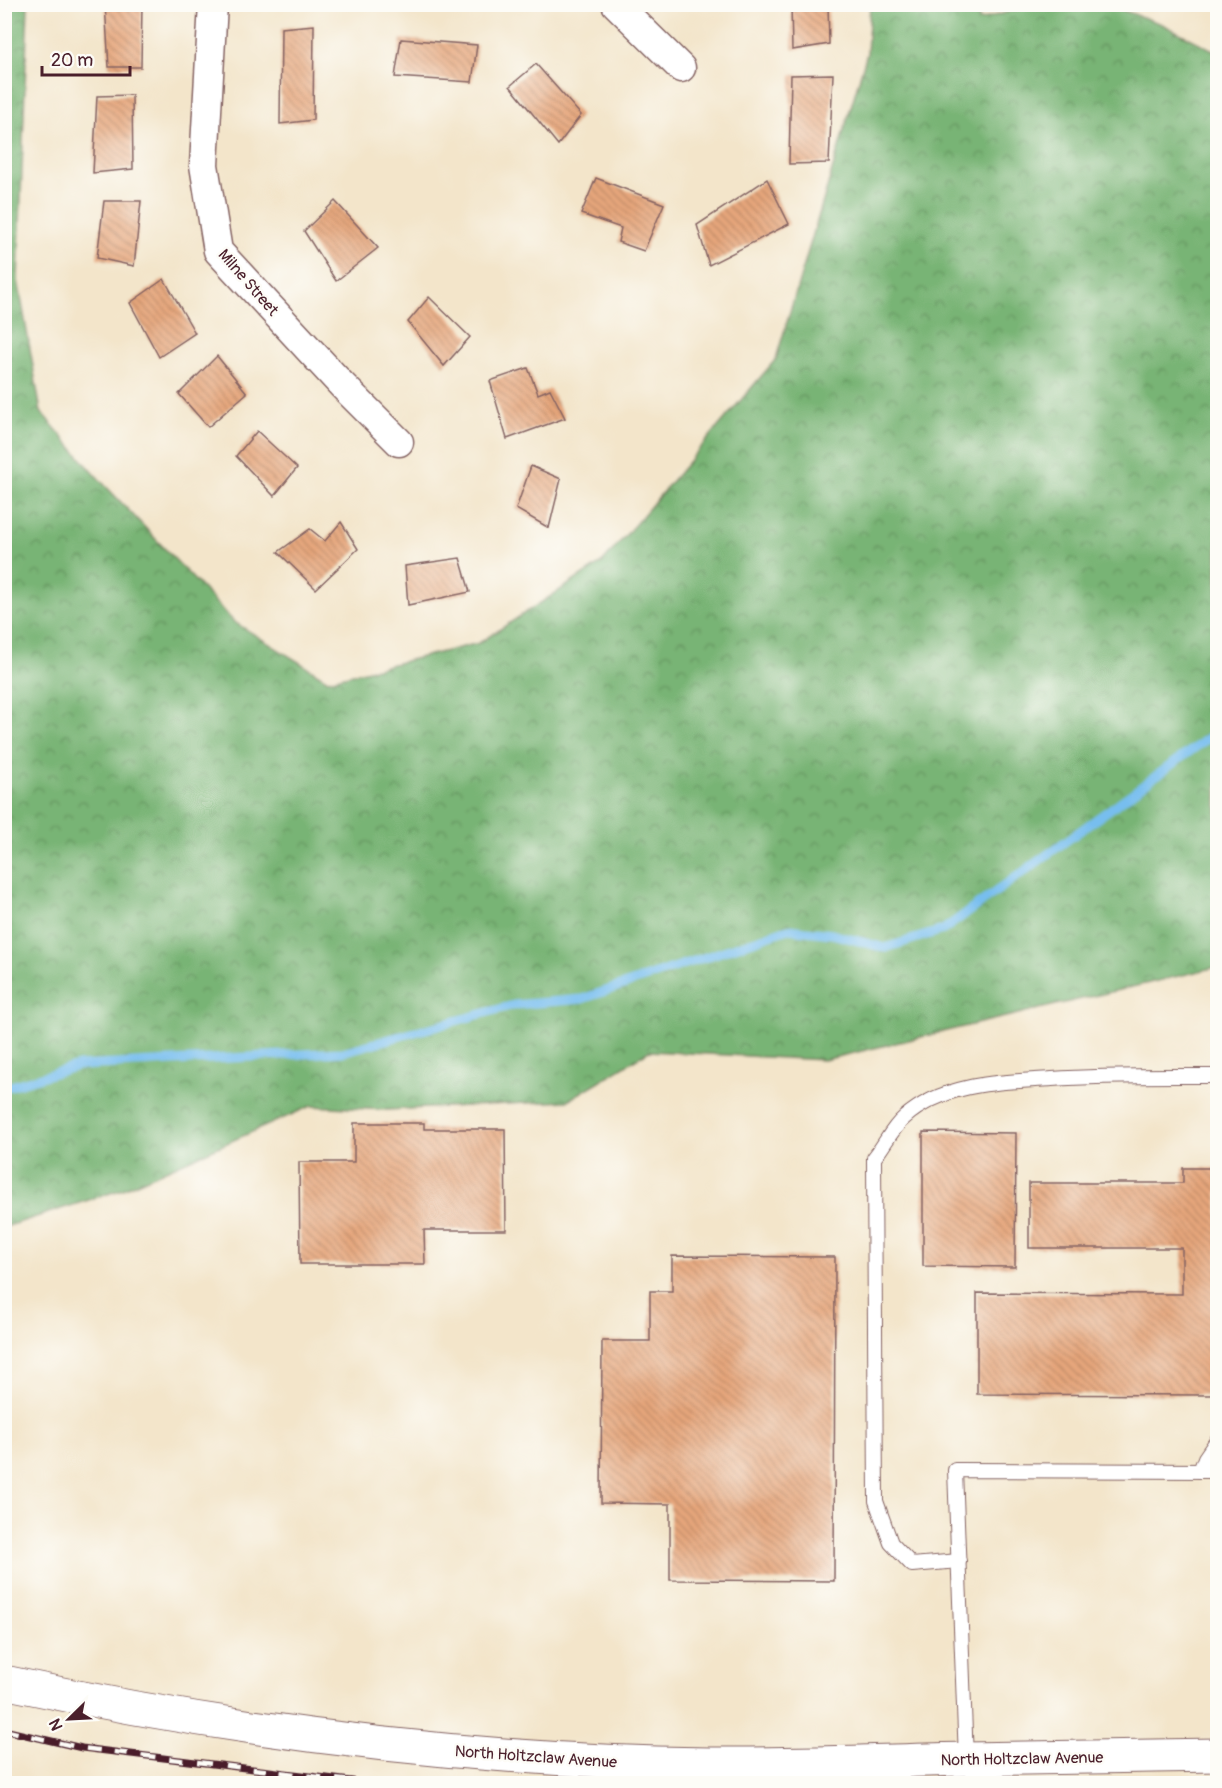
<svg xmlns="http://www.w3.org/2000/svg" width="1222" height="1788" font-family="Pangolin,sans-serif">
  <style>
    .forest { fill: url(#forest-crowns); stroke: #616a50; stroke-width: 1.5 }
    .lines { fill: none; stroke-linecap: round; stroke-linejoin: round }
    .stream { stroke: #77beef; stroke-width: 9 }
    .building { fill: url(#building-back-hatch) }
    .service-casing { stroke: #856463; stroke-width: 16 }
    .minor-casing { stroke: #856463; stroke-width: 31 }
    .secondary-casing { stroke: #856463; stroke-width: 35 }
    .service { stroke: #fff; stroke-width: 14 }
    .minor { stroke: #fff; stroke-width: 28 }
    .secondary { stroke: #fff; stroke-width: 33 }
    .rail-casing { stroke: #4a1f2b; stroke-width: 7 }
    .rail { stroke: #fdfcf7; stroke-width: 4.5; stroke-dasharray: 14; stroke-linecap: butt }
    .labels { text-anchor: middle; stroke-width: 5; stroke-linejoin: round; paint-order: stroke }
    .street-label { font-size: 16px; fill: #4a1f2b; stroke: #fdfcf7 }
  </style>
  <defs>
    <pattern id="forest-crowns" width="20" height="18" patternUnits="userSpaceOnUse" patternTransform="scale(1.5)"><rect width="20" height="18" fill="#78b474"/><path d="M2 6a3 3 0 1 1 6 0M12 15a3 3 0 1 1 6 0" fill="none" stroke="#64925f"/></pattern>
    <pattern id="building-back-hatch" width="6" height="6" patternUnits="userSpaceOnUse" patternTransform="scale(1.5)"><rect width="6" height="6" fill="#e6a67b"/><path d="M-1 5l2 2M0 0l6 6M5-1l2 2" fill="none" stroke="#bc8765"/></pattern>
  </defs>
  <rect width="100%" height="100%" fill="#fdfcf7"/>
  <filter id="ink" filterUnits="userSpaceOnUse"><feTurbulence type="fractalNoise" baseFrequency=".0167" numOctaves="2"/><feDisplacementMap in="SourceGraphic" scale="12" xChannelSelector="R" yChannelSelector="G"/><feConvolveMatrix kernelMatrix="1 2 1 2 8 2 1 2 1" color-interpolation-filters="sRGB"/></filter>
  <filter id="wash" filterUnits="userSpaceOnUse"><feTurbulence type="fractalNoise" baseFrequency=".008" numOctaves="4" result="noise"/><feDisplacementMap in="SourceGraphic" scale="24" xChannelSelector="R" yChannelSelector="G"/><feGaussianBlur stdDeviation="1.35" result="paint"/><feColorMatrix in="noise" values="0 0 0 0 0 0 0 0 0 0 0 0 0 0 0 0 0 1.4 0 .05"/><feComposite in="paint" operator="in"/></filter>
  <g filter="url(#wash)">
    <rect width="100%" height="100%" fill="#f3e5ca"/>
    <!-- forest -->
    <polygon class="forest" points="5,4 28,5 18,280 41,412 100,480 234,622 328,680 479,643 603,562 776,359 867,53 870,5 973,5 980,20 1032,5 1108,5 1162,24 1217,52 1217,967 824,1060 649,1051 567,1101 387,1110 311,1106 123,1189 5,1227"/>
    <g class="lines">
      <!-- stream -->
      <polyline class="stream" points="4,1088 78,1066 342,1052 514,1005 582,999 788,929 832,934 885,948 943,930 1218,731"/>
    </g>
    <g id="blocks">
      <!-- building -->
      <g class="building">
        <polygon points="105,4 142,4 141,67 109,67"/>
        <polygon points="791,4 828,4 829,44 792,50"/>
        <polygon points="314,25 313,120 280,124 281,28"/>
        <polygon points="401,39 477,45 472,82 395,77"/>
        <polygon points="536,64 581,115 558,145 510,86"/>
        <polygon points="833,74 829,163 789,164 791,75"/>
        <polygon points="132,95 133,169 93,173 97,96"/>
        <polygon points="596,178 664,204 644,251 618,242 621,228 581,214"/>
        <polygon points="767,179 789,224 709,265 697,225"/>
        <polygon points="104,201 141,201 134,266 97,258"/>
        <polygon points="335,201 378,248 336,281 304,231"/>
        <polygon points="164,279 195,333 159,357 130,303"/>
        <polygon points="429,297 470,337 444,366 408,322"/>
        <polygon points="217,356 247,393 208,427 179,394"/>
        <polygon points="528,368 538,394 550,389 565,418 507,439 490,381"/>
        <polygon points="257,431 297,468 274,496 236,456"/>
        <polygon points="531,466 561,479 549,528 516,509"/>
        <polygon points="341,522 358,549 316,589 278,552 310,529 325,541"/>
        <polygon points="460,558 470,592 408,605 405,566"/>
        <polygon points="354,1123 424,1123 424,1129 505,1129 506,1230 424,1230 425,1264 300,1264 299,1162 354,1162"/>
        <polygon points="923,1132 1016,1133 1015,1267 923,1266"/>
        <polygon points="1183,1168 1218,1168 1218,1395 977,1394 977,1293 1182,1294 1182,1248 1029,1248 1029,1183 1183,1183"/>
        <polygon points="672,1256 835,1257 834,1581 670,1580 670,1504 601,1503 602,1341 650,1341 650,1291 672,1291"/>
      </g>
    </g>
  </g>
  <g filter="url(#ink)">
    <use href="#blocks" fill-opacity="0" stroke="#856463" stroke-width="1.5"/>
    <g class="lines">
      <defs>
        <g id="service">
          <polyline points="1200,1471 1205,1458 1218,1439"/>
          <path d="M959,1561L912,1565L891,1543L876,1501L874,1158C884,1146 892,1128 904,1118C944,1082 1003,1082 1052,1079C1107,1075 1162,1076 1218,1076"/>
          <polyline points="966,1759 955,1470 1218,1471"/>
        </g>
        <g id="minor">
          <polyline points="213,4 204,165 218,251 342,385 399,442"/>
          <polyline points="616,4 681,68"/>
        </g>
        <path id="secondary" d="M4,1682C236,1732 473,1761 709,1764C795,1765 881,1761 966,1759C1050,1757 1134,1756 1218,1755"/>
      </defs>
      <!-- service casing -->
      <use href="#service" class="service-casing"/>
      <!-- minor casing -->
      <use href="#minor" class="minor-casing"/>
      <!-- secondary casing -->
      <use href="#secondary" class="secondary-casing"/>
      <!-- service -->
      <use href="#service" class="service"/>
      <!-- minor -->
      <use href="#minor" class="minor"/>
      <!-- secondary -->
      <use href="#secondary" class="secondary"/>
      <defs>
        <polyline id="rail" points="4,1730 82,1748 376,1784"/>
      </defs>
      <!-- rail casing -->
      <use href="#rail" class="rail-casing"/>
      <!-- rail -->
      <use href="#rail" class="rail"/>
    </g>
  </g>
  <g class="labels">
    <!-- street labels -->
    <g class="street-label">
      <text transform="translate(249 282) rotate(49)" y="6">Milne Street</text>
      <text transform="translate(536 1756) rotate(4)" y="6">North Holtzclaw Avenue</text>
      <text transform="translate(1022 1758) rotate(-1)" y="6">North Holtzclaw Avenue</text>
    </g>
  </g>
  <!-- margin -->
  <rect width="1222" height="1788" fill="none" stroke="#fdfcf7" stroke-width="24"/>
  <!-- north arrow -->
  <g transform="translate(69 1719) rotate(246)" stroke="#fdfcf7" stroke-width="4.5" paint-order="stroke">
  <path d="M0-4.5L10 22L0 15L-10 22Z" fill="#4a1f2b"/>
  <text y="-9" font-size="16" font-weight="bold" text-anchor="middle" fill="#4a1f2b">N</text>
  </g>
  <!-- scale -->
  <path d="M42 66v9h88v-9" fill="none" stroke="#4a1f2b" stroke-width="3"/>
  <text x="51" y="66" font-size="18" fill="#4a1f2b" stroke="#fdfcf7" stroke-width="4.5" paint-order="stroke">20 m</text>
</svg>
